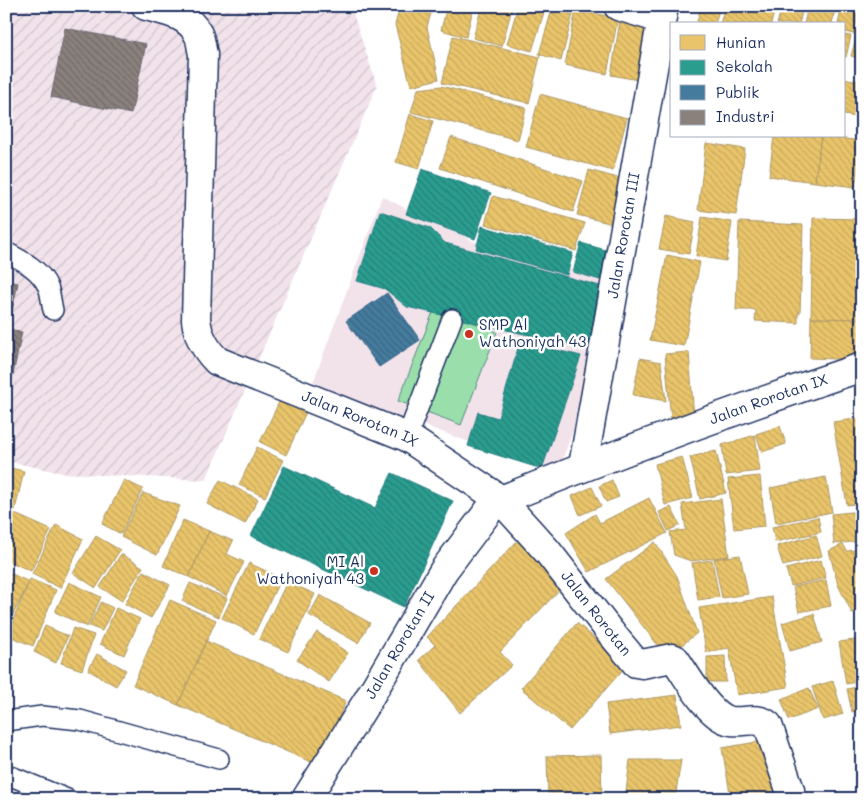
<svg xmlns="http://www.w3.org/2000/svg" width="868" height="805" font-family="Mali,sans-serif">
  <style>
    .built { fill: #f2e3eb }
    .industrial { fill: url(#industrial-furrows) }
    .green { fill: #9adfab; stroke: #5a8784 }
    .homes { fill: url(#homes-back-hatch); stroke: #ab9766 }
    .schools { fill: url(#schools-back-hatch); stroke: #267c80 }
    .public { fill: url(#public-back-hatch); stroke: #38648a }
    .industry { fill: url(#industry-back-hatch); stroke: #696873 }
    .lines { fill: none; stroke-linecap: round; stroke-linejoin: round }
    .lane-casing { stroke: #1b2f5e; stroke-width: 22 }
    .street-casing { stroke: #1b2f5e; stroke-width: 31 }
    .secondary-casing { stroke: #1b2f5e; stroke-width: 31 }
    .lane { stroke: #fff; stroke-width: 19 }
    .street { stroke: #fff; stroke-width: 28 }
    .secondary { stroke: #fff; stroke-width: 28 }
    .poi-dot { fill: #c8321e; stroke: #fff; stroke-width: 2 }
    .labels { text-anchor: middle; stroke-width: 5; stroke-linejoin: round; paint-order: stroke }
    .street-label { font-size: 15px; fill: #1b2f5e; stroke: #fff }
    .poi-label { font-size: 15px; fill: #1b2f5e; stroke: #fff; text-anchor: start }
  </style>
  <defs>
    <pattern id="industrial-furrows" width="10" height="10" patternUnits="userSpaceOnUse" patternTransform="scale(1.25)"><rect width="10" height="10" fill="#f2e3eb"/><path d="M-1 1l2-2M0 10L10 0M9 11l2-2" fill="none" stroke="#cfc3cc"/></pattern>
    <pattern id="homes-back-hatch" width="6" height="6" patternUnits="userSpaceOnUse" patternTransform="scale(1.25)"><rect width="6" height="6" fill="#e9c46a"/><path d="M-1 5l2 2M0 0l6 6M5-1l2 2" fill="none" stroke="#c7a95e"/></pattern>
    <pattern id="schools-back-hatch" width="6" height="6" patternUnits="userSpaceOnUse" patternTransform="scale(1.25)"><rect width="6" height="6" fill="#2a9d8f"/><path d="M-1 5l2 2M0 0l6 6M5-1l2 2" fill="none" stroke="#238078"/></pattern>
    <pattern id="public-back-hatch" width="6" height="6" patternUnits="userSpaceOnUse" patternTransform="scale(1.25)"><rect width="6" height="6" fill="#457b9d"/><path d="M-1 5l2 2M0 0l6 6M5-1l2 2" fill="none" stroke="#396583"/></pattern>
    <pattern id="industry-back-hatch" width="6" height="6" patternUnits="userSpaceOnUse" patternTransform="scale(1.25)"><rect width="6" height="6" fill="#8a817c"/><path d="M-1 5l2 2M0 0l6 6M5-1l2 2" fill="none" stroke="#706a69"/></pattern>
  </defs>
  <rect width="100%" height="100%" fill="#fff"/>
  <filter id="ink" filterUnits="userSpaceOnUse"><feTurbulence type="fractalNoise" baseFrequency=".02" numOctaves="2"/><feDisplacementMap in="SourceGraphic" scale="10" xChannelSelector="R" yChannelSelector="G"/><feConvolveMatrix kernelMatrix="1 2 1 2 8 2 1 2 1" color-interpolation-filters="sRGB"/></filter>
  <g filter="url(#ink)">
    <!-- built -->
    <polygon class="built" points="382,196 405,208 441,221 472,241 627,284 557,474 312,385"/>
    <!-- industrial -->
    <polygon class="industrial" points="6,6 356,6 353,13 377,86 206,480 62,473 6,461"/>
    <!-- green -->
    <polygon class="green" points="435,307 497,332 461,425 398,401"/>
    <!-- homes -->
    <g class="homes">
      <polygon points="365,6 392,6 390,13"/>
      <polygon points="400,6 433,6 427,27 439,79 411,86 395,25"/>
      <polygon points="447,6 474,6 466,37 441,30"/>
      <polygon points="482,6 506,6 512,8 502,46 473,38"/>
      <polygon points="518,6 546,6 532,51 507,44"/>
      <polygon points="553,6 575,6 561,61 539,54"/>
      <polygon points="701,6 720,6 715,24 697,22"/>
      <polygon points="725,6 766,6 775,9 771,24 720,24"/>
      <polygon points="782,6 802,12 799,24 777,24"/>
      <polygon points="808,6 836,6 832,24 804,24"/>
      <polygon points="842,6 860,6 854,34 844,32 844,24 838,24"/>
      <polygon points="576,10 618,18 607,74 565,65"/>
      <polygon points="621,15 649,20 638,80 611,75"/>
      <polygon points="862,16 862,59 851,56"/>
      <polygon points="844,35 851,36 846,57 844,57"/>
      <polygon points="453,36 540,57 529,103 442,83"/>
      <polygon points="844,78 862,82 862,118 844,115"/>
      <polygon points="441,86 526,108 518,140 411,112 418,89"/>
      <polygon points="540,94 627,118 613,171 526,147"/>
      <polygon points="410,114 433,121 419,169 396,162"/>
      <polygon points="774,136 821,136 815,182 769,176"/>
      <polygon points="821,136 862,141 855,187 815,182"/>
      <polygon points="451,137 583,181 573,212 440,168"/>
      <polygon points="706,143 745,149 736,215 698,210"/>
      <polygon points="589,170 625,180 613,224 577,215"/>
      <polygon points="493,196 585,223 576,251 485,224"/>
      <polygon points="666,216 695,222 689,254 659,249"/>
      <polygon points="702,217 732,222 726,261 696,256"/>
      <polygon points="813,218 862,219 862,319 811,318"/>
      <polygon points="739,222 803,225 800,313 798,313 798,323 755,321 756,310 736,310"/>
      <polygon points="667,255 700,262 684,346 650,340"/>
      <polygon points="811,318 862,319 862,360 810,358"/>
      <polygon points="689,352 694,418 671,420 665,354"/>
      <polygon points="640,358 661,362 666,401 633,395"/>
      <polygon points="281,398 307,410 286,455 260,442"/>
      <polygon points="862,418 862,503 847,505 833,422"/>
      <polygon points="780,426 786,444 762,452 756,434"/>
      <polygon points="755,435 760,471 726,475 722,445"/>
      <polygon points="257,447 283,460 265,497 239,485"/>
      <polygon points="716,451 726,493 700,499 690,457"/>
      <polygon points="682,457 693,498 665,505 655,464"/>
      <polygon points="6,467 24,471 15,510 6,508"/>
      <polygon points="760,476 765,526 734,529 728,479"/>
      <polygon points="826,477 832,512 776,523 770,488"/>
      <polygon points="124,480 143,489 121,534 102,524"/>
      <polygon points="220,480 258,499 245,524 207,504"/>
      <polygon points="612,480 619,497 606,502 599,486"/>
      <polygon points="592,487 601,506 580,515 572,496"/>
      <polygon points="143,493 180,506 157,555 121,537"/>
      <polygon points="649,498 667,533 589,572 566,533 595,514 600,523"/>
      <polygon points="721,499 729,556 691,561 674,555 670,532 686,530 682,504"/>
      <polygon points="671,507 680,525 668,531 659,512"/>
      <polygon points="6,510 51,530 31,571 6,560"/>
      <polygon points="862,511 862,541 834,544 831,514"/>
      <polygon points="818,517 821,532 775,542 772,527"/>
      <polygon points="183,520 209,531 189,577 163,566"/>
      <polygon points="56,525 83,539 60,588 32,574"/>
      <polygon points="209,531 233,541 227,554 244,562 227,596 189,577"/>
      <polygon points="816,535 822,556 783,566 777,546"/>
      <polygon points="96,536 120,550 96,588 73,573"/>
      <polygon points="518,540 565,584 500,652 512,665 460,713 419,660 435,645 427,637"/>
      <polygon points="655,542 677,576 697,633 667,657 606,579"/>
      <polygon points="843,544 847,551 862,549 862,608 852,613 838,585 829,551"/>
      <polygon points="121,554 143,567 122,601 100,587"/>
      <polygon points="740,555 748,594 722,598 714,559"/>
      <polygon points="712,560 719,597 698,600 692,563"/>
      <polygon points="821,560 826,578 791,586 786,569"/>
      <polygon points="249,563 281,578 254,634 222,618"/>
      <polygon points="6,571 29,582 6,629"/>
      <polygon points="143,571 170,585 151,618 125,604"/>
      <polygon points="30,579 56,590 33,646 7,635"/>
      <polygon points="826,580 831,606 799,612 793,587"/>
      <polygon points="69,582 101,597 87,627 55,612"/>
      <polygon points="287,582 315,594 288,652 259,639"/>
      <polygon points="190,583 227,598 219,617 182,601"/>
      <polygon points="320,595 370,623 358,643 309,615"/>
      <polygon points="772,597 788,687 737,695 729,648 706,652 699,608"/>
      <polygon points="170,600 216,620 178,705 133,685"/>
      <polygon points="101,602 113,608 102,631 89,626"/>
      <polygon points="116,608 140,619 124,655 100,644"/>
      <polygon points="814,614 822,642 790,651 782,623"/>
      <polygon points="577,623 626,666 570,730 521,688"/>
      <polygon points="45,626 68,636 56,663 34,652"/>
      <polygon points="73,628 94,635 82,670 61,663"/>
      <polygon points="317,632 348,653 329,682 297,660"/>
      <polygon points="862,639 862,681 846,684 839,642"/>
      <polygon points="206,641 346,701 318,765 178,705"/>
      <polygon points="97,654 126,670 116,686 88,670"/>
      <polygon points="725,656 726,682 707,682 707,657"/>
      <polygon points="833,681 843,714 823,720 812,687"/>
      <polygon points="862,686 862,710 852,712 847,689"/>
      <polygon points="809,688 818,709 789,720 781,699"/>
      <polygon points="677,695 681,725 610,734 606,704"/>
      <polygon points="768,740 779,799 731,799 722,748"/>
      <polygon points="601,755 602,799 548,799 547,756"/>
      <polygon points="630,760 681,760 675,799 625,799"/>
    </g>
    <!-- schools -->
    <g class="schools">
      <polygon points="422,169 491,193 475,239 406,214"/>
      <polygon points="380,211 430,228 445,243 607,288 589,349 407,307 385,289 357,281"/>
      <polygon points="482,226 573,253 567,275 476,249"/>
      <polygon points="581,243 616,253 607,282 573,272"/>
      <polygon points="520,341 581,356 542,469 468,446 478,412 498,418"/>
      <polygon points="284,466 375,508 392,473 453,501 404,607 251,536"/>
    </g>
    <!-- public -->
    <polygon class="public" points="387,293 420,340 379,367 346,321"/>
    <!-- industry -->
    <g class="industry">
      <polygon points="65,28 146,44 131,114 51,97"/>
      <polygon points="6,281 18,283 11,316 6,315"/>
      <polygon points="6,328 22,332 6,408"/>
    </g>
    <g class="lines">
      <defs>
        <g id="lane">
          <path d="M6,252C23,261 40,269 48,287C51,294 51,303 53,310"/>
          <polyline points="407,437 452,319"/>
          <polyline points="6,721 42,716 80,720 219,759"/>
          <polyline points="6,774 67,799"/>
        </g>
        <g id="street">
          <polyline points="618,6 661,19"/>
          <path id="s1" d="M583,466L664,6"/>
          <path id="s2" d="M501,500L548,552L611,633L636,663L642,664L672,658L675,659C687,676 709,718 731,721C743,723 758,716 768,725L790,790"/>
        </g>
        <g id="secondary">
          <path id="s3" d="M146,6C165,11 188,14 198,34C201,39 201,47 203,54L196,320C198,337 205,349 217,361L407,437L501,500"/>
          <path id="s4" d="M306,799L366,703L444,570L490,509L501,500C620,452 740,408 862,367"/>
        </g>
      </defs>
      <!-- lane casing -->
      <use href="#lane" class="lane-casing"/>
      <!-- street casing -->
      <use href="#street" class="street-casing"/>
      <!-- secondary casing -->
      <use href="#secondary" class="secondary-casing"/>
      <!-- lane -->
      <use href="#lane" class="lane"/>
      <!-- street -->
      <use href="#street" class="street"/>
      <!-- secondary -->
      <use href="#secondary" class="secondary"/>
    </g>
  </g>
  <!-- markers -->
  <g class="poi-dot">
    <circle cx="469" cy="334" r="5"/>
    <circle cx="374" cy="571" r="5"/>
  </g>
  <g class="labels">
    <!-- street labels -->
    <g class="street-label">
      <text dy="5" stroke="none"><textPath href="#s1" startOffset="234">Jalan Rorotan III</textPath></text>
      <text dy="5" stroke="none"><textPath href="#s4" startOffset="644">Jalan Rorotan IX</textPath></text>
      <text dy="5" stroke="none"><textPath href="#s3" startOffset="549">Jalan Rorotan IX</textPath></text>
      <text dy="5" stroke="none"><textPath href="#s2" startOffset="148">Jalan Rorotan</textPath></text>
      <text dy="5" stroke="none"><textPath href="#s4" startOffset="180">Jalan Rorotan II</textPath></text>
    </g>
    <!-- poi labels -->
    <g class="poi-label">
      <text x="479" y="330">SMP Al<tspan x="479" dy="17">Wathoniyah 43</tspan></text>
      <text x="364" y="567" text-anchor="end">MI Al<tspan x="364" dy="17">Wathoniyah 43</tspan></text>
    </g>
  </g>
  <!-- margin -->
  <rect width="868" height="805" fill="none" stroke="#fff" stroke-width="25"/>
  <rect x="12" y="12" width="843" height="780" fill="none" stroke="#1b2f5e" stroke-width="2" filter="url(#ink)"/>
  <!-- legend -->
  <rect x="670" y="22" width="175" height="115" fill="#ffffff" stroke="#a4acbf"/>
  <rect x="680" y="35" width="25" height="15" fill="#e9c46a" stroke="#a4acbf"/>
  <text x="716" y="48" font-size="15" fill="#1b2f5e">Hunian</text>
  <rect x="680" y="60" width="25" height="15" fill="#2a9d8f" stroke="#a4acbf"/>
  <text x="716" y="72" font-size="15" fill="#1b2f5e">Sekolah</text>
  <rect x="680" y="85" width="25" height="15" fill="#457b9d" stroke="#a4acbf"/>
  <text x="716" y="98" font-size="15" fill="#1b2f5e">Publik</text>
  <rect x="680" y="110" width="25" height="15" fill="#8a817c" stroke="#a4acbf"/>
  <text x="716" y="122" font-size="15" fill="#1b2f5e">Industri</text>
</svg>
